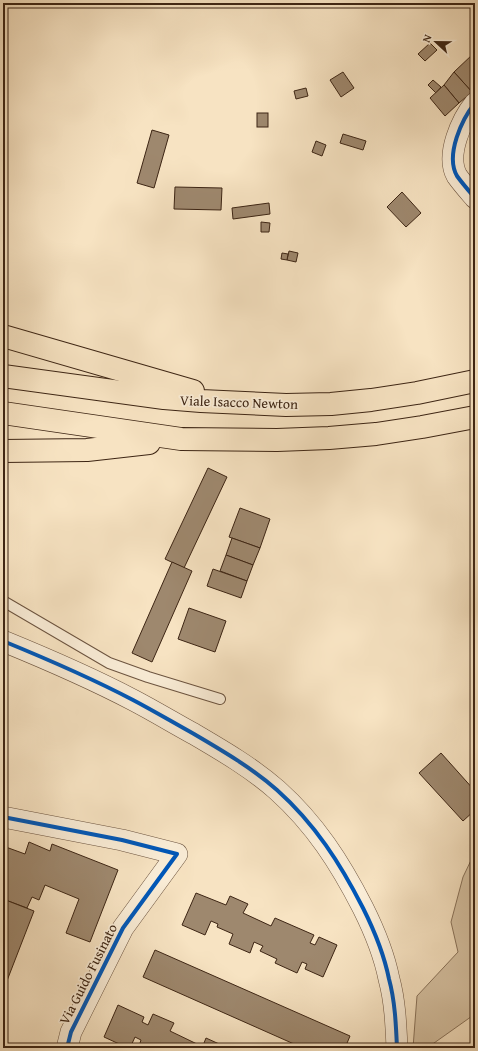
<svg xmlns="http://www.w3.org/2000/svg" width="478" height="1051" font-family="'Gentium Book Plus',serif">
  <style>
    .green { fill: #d7c3a4; stroke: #8a745c }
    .building { fill: #9e886e; stroke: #3d2514 }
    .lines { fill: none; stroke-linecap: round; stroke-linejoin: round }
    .service-casing { stroke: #6c5440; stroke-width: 12 }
    .minor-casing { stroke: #6c5440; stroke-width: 22 }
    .trunk-casing { stroke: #3d2514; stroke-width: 24 }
    .service { stroke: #faedd7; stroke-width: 10 }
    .minor { stroke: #faedd7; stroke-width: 21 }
    .trunk { stroke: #f7e3c2; stroke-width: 22 }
    .cycleway-casing { stroke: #faedd7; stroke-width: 6 }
    .cycleway { stroke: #0057b8; stroke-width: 4 }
    .labels { text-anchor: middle; stroke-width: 3.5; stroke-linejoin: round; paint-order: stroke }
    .street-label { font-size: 14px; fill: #3d2514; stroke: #faedd7 }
  </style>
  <rect width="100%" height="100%" fill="#f7e3c2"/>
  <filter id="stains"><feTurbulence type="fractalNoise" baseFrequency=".005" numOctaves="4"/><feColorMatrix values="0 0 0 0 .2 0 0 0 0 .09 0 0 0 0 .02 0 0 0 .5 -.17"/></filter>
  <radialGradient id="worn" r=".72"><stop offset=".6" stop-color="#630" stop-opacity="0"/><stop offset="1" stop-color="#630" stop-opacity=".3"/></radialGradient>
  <!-- green -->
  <polygon class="green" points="475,852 475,1014 427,1048 413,1048 417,996 458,952 451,922 463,877"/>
  <!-- building -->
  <g class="building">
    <polygon points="430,43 437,50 425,61 418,54"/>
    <polygon points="473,54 475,56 475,89 472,92 454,72"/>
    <polygon points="343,72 354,88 341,97 330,80"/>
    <polygon points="454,72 472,92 459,103 444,85"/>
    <polygon points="433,80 441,87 436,93 428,85"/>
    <polygon points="444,85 459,103 445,116 430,98"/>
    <polygon points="306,88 308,96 296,99 294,91"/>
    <rect x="257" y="113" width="11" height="14"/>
    <polygon points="152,130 169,135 154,188 137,183"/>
    <polygon points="343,134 366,141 363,150 340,143"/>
    <polygon points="316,141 326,145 322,156 312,152"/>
    <polygon points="175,187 222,188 221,210 174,209"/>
    <polygon points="402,192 421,213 406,227 387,207"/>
    <polygon points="269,203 270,214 233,219 232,208"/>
    <polygon points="261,222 270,223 269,232 261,232"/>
    <polygon points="289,251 298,253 296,262 287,260"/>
    <polygon points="282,253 288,254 287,260 281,259"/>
    <polygon points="208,468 227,477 184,568 165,559"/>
    <polygon points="240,508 270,519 260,548 229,537"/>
    <polygon points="232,538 260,548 253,565 226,555"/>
    <polygon points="226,555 253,565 247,581 220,571"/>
    <polygon points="172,562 192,571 152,662 132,653"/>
    <polygon points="213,569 247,581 241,598 207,586"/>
    <polygon points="189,608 226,621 215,652 178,639"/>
    <polygon points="441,753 475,791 475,810 463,821 419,773"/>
    <polygon points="29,842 50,851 52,844 118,870 90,942 66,933 79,899 45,885 39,900 32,897 27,908 3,899 3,896 7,887 4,886 7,879 3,877 3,846 25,854"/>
    <polygon points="196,893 226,905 230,896 248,904 243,913 271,926 275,918 314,935 310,943 315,945 319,937 337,945 323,977 305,969 307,964 302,962 297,973 275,963 277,959 260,951 263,946 254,942 250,953 229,944 233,934 217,927 218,924 211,921 205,935 182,925"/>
    <polygon points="3,899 34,911 3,991"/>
    <polygon points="155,950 350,1036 345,1048 303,1048 143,977"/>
    <polygon points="118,1005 144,1017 142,1022 148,1025 153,1014 174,1023 170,1031 197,1044 197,1046 201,1048 144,1048 139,1046 141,1040 135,1037 130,1048 128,1048 104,1037"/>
    <polygon points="206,1038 228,1048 202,1048"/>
  </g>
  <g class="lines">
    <defs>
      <polyline id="service" points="3,601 109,663 148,677 220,699"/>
      <g id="minor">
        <path d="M475,103C462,119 445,155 457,176C462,183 469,191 475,198"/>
        <path d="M3,641C47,659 91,678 133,700C154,711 174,723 194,734C223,751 252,768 277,790C315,824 340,863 363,908C374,930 384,954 389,979C395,1001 396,1025 397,1048"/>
        <polyline points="3,817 122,840 177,854 123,928 71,1032 67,1048"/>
      </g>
      <g id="trunk">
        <polyline points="3,336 193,391"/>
        <polyline points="3,376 164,398 201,401 286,405 331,404 371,400 417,393 475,381"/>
        <polyline points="3,413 181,439 277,440 329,438 376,434 422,427 475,417"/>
        <polyline points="3,451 87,450 149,443"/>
      </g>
    </defs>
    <!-- service casing -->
    <use href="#service" class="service-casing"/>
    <!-- minor casing -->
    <use href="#minor" class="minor-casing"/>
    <!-- trunk casing -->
    <use href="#trunk" class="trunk-casing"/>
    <!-- service -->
    <use href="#service" class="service"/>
    <!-- minor -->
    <use href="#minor" class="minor"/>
    <!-- trunk -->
    <use href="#trunk" class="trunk"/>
    <defs>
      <g id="cycleway">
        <path d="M475,103C462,119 445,155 457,176C462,183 469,191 475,198"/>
        <path d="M3,641C47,659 91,678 133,700C154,711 174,723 194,734C223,751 252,768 277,790C315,824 340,863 363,908C374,930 384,954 389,979C395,1001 396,1025 397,1048"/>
        <polyline points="3,817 122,840 177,854 123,928 71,1032 67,1048"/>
      </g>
    </defs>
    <!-- cycleway casing -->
    <use href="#cycleway" class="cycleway-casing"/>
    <!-- cycleway -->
    <use href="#cycleway" class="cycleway"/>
  </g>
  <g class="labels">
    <!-- street labels -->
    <g class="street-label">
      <text transform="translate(239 402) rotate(2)" y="5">Viale Isacco Newton</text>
      <text transform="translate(88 974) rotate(-63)" y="5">Via Guido Fusinato</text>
    </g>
  </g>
  <!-- margin -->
  <rect width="478" height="1051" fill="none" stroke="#f7e3c2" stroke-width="16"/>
  <rect x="4" y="4" width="470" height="1043" fill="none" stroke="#3d2514" stroke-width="2"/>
  <rect x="8" y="8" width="462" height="1035" fill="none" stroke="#3d2514"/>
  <!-- north arrow -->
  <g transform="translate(436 42) rotate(292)" stroke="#faedd7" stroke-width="3" paint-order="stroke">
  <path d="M0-3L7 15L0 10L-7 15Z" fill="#3d2514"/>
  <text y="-6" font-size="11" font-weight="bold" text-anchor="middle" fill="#3d2514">N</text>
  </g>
  <rect width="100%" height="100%" filter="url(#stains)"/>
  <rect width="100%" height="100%" fill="url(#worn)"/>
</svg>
